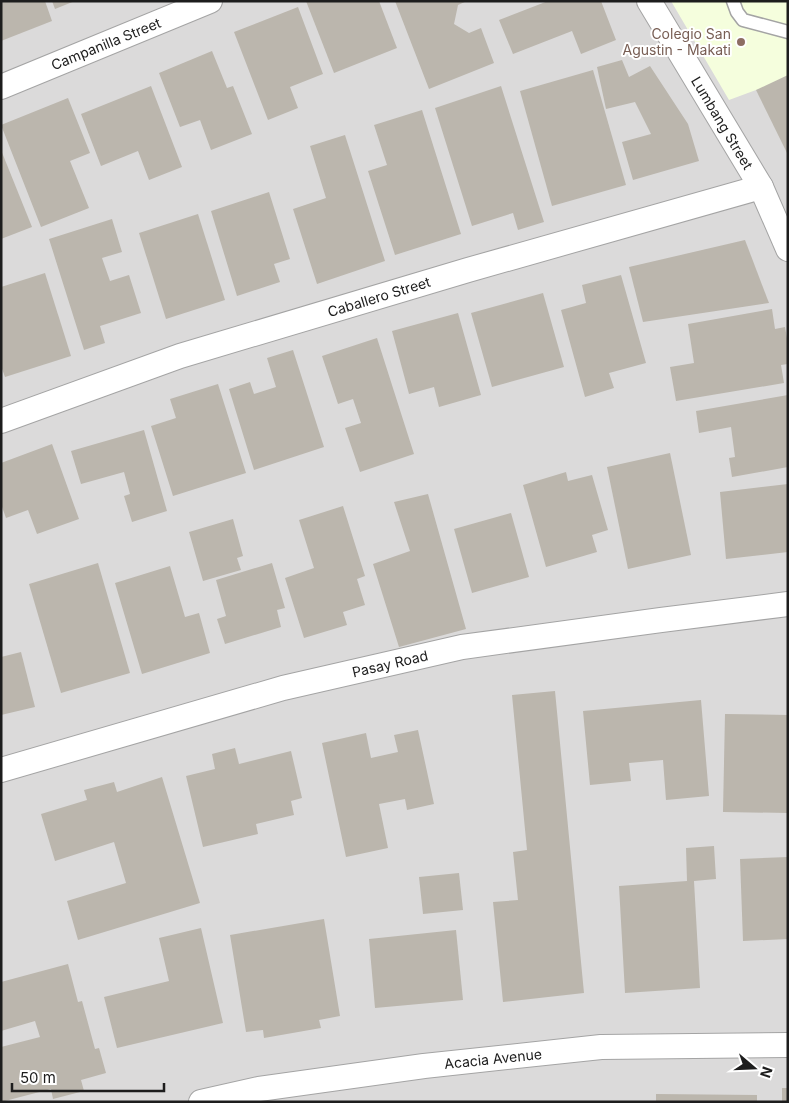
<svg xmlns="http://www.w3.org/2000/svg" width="789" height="1103" font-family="Inter,sans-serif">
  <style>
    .residential { fill: #dbdada }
    .education { fill: #f5fedd }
    .building { fill: #bbb6ad }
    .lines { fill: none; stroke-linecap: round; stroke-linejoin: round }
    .lane-casing { stroke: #a4a4a4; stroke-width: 15 }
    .street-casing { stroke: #a4a4a4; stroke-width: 26 }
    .lane { stroke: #fff; stroke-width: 12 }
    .street { stroke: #fff; stroke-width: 24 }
    .education-dot { fill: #8d6e63; stroke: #fff; stroke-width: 2 }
    .labels { text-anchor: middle; stroke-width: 4; stroke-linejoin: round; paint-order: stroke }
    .education-label { font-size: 14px; fill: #785e54; stroke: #fff; text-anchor: end }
    .street-label { font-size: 14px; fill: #1d1d1d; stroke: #fff }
  </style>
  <rect width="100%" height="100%" fill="#eeede3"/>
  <!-- residential -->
  <rect class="residential" x="1" y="1" width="787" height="1101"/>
  <!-- education -->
  <polygon class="education" points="671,1 788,1 788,82 756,90 729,100"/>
  <!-- building -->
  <g class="building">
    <polygon points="1,1 45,1 52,21 1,41"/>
    <polygon points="52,1 75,1 55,9"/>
    <polygon points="306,1 379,1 397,48 334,73"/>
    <polygon points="395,1 467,1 458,5 454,24 469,33 481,28 494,63 429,89"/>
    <polygon points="548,1 601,1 616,40 581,54 572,31 513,54 499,20"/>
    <polygon points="298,7 323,74 290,87 298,108 268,120 234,32"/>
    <polygon points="212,51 227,88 233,86 252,134 211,150 200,120 180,127 159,73"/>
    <polygon points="622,60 629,77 650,66 688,124 699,161 633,180 622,142 651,134 635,102 606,109 597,67"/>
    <polygon points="593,70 626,185 552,206 520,91"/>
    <polygon points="788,75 788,155 756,90"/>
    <polygon points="151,86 182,167 149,180 138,151 101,166 81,114"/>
    <polygon points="501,86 544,222 518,230 513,213 472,226 435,108"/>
    <polygon points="68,98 90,153 70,161 89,208 41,227 1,125"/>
    <polygon points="422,110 461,234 395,255 368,171 387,165 374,125"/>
    <polygon points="345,135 385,261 317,284 293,209 326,198 310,146"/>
    <polygon points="1,150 32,227 1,239"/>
    <polygon points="269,192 290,259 274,264 280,282 237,296 211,211"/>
    <polygon points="198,214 225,300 166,319 139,233"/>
    <polygon points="112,219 122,252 102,258 110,281 129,275 141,313 100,326 105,343 84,350 49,239"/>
    <polygon points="745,240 769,303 643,322 629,267"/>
    <polygon points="45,273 71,356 5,377 1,366 1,287"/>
    <polygon points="621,275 646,363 609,373 614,388 585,397 561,310 586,303 582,285"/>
    <polygon points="543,293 564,367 492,387 471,313"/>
    <polygon points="772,309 775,329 785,327 788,344 788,364 781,365 784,383 676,401 670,367 694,363 688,324"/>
    <polygon points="458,313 481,395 439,407 434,387 409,394 392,331"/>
    <polygon points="377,338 414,454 360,472 345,428 361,423 353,399 338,404 322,356"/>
    <polygon points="293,350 324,447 254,470 229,389 250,382 254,394 276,387 267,358"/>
    <polygon points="218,384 246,473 173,496 151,426 176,418 170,399"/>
    <polygon points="788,395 788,467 732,477 729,458 735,457 731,427 699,433 696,411"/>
    <polygon points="144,430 167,511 132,522 124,496 130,494 124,472 81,484 71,451"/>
    <polygon points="52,444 79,519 37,534 28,510 6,518 1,504 1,463"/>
    <polygon points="670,453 691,555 628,569 607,467"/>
    <polygon points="566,472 568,481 592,475 608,530 592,535 597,552 546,567 523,485"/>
    <polygon points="788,484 788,552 726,559 720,492"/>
    <polygon points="428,494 466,629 399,647 373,564 410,551 394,502"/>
    <polygon points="343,506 365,576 357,579 365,605 343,612 347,625 304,638 285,578 314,568 299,520"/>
    <polygon points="511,513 529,577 472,593 454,529"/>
    <polygon points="233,519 243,556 237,558 241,570 203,581 189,532"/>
    <polygon points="98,563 130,673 61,693 29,584"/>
    <polygon points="272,563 285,608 277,610 281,627 225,644 217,619 226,616 216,580"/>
    <polygon points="170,566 185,617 199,613 210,653 142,674 115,583"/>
    <polygon points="21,652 35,707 1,715 1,657"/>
    <polygon points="555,691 584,993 503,1002 493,902 518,900 513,852 527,850 512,695"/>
    <polygon points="701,700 709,796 666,800 663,760 629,763 631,781 590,785 583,711"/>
    <polygon points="725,714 788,715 788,813 723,812"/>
    <polygon points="418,730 434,804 407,810 405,799 379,804 388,848 346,857 322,743 366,733 371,758 398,752 394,735"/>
    <polygon points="235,748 239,764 291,751 302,798 291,801 294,815 256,824 258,834 203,847 186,776 215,769 212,754"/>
    <polygon points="162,777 200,903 78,940 67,901 126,883 114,842 55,861 41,814 87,800 84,790 114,782 117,792"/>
    <polygon points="714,846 716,879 694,881 700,988 625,993 619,886 687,881 686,848"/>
    <polygon points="788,857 788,939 743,941 740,859"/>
    <polygon points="459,873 463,910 423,914 419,877"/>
    <polygon points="324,919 340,1016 319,1020 321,1028 264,1038 263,1030 246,1032 230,935"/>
    <polygon points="201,928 223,1023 117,1048 104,997 169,981 159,938"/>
    <polygon points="456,930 463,1000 375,1008 369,939"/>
    <polygon points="68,964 78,1002 82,1001 95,1049 99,1048 106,1073 81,1080 84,1091 53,1099 51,1089 1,1102 1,1047 40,1037 35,1021 1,1031 1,982"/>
    <rect x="782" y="1088" width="6" height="14"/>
    <polygon points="656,1094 757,1095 757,1102 656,1102"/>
  </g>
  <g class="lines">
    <defs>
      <polyline id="lane" points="733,1 737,12 743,20 788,32"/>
      <g id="street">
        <polyline points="649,1 761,187 788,249"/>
        <polyline points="1,87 210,1"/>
        <polyline points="1,421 180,356 468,270 761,187"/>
        <polyline points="1,770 283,688 462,647 661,620 788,604"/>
        <polyline points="201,1102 259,1089 424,1066 601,1047 788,1045"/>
      </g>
    </defs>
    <!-- lane casing -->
    <use href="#lane" class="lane-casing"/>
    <!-- street casing -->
    <use href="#street" class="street-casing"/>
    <!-- lane -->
    <use href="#lane" class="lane"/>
    <!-- street -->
    <use href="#street" class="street"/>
  </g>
  <!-- markers -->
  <circle class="education-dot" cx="741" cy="42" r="5"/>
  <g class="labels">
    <!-- education labels -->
    <g class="education-label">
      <text x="731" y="39">Colegio San<tspan x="731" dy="16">Agustin - Makati</tspan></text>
    </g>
    <!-- street labels -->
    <g class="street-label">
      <text transform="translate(106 44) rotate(-22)" y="5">Campanilla Street</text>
      <text transform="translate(722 123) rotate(59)" y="5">Lumbang Street</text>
      <text transform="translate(379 297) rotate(-17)" y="5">Caballero Street</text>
      <text transform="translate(390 664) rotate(-13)" y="5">Pasay Road</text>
      <text transform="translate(493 1059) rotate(-6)" y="5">Acacia Avenue</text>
    </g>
  </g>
  <!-- border -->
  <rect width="789" height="1103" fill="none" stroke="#1d1d1d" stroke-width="5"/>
  <!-- north arrow -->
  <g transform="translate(754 1068) rotate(109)" stroke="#ffffff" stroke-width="4" paint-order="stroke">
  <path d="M0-4L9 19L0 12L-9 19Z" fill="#1d1d1d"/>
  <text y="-8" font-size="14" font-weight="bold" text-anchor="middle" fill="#1d1d1d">N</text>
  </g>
  <!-- scale -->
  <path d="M12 1083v8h152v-8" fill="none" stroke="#1d1d1d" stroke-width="2.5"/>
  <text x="20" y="1083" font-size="15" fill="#1d1d1d" stroke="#ffffff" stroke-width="4" paint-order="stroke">50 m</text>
</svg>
